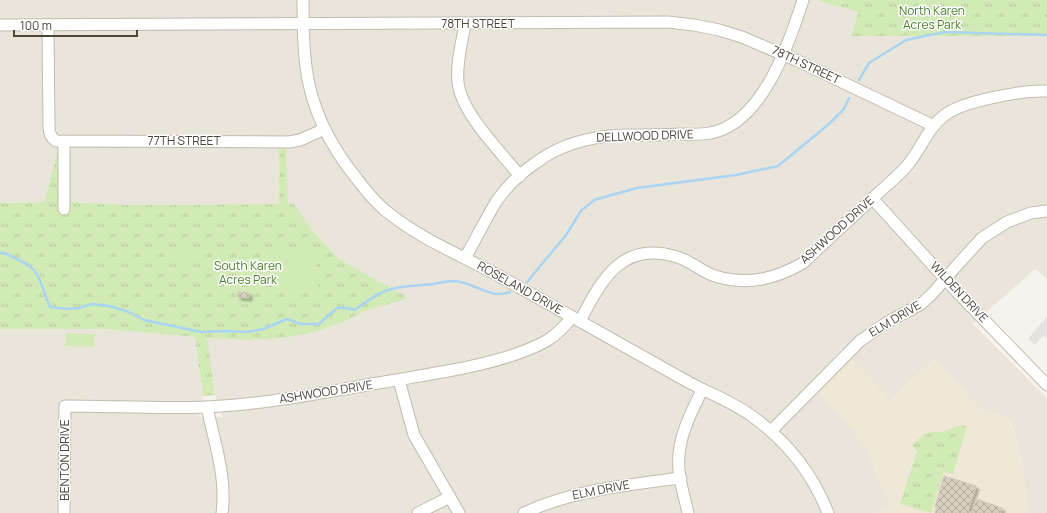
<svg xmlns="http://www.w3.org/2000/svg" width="1047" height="513" font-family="Manrope,sans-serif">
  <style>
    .residential { fill: #eae5da }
    .education { fill: #efe8d6 }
    .park { fill: url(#park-tufts) }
    .garden { fill: #d2eab5 }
    .parking { fill: #e5e3e0 }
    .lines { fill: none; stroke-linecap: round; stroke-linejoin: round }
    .stream { stroke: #a9d4f2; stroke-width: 2.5 }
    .building { fill: url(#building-cross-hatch); stroke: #d3c7b4; filter: url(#shadow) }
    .minor-casing { stroke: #c2bbae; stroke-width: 13 }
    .minor { stroke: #fff; stroke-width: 11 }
    .labels { text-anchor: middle; stroke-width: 3; stroke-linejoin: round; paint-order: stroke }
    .park-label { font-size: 12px; fill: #4a7f2a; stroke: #fff }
    .street-label { font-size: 12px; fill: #4b4439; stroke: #fff }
  </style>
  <defs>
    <pattern id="park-tufts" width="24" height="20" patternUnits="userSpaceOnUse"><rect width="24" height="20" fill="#d2eab5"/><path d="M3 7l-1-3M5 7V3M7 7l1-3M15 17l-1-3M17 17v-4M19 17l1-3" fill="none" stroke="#b6ca9c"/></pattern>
    <pattern id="building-cross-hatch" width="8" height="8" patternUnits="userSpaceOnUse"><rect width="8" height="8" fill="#d8cfc1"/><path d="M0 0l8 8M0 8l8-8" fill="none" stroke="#b1aa9e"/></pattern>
    <filter id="shadow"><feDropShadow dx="3" dy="3" stdDeviation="1" flood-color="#0004"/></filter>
  </defs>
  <rect width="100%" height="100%" fill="#f6f3ec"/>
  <!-- residential -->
  <polygon class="residential" points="0,0 817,0 858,12 851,36 1047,36 1047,279 1035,269 973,324 1047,398 1047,513 1027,513 1023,470 1018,445 1010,419 978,408 935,359 890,401 841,349 810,386 818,390 838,411 866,447 891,508 873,513 0,513 0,329 103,329 195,337 203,396 199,417 223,417 215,395 206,338 249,340 283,338 315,332 341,323 365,311 409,298 339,259 312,230 294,204 287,204 286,146 279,146 279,204 131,205 71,202 71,146 59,146 44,202 0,203"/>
  <!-- education -->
  <polygon class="education" points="850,357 891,401 935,359 978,408 1009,419 1018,445 1023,470 1027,513 873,513 891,508 866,447 838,412 818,390"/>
  <!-- park -->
  <g class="park">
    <polygon points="817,0 1047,0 1047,36 851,36 858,12"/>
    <polygon points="59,146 71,146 71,202 131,205 279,204 279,146 286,146 288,204 294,204 312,230 339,259 409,298 365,311 341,323 315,332 283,338 249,340 207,338 215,395 203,396 195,337 103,329 0,329 0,203 44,202"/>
    <polygon points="957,426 967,426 953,474 944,472 931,513 900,504 917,451 912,445 923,435 929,432 942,432"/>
  </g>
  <!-- garden -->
  <g class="garden">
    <polygon points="178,238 191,238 191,257 177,257"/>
    <polygon points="316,250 318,291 273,293 271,252"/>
    <polygon points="66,333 95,334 94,347 65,346"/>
  </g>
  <!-- parking -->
  <polygon class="parking" points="1047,316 1047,339 1043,336 1035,345 1028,339"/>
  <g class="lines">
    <!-- stream -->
    <g class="stream">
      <polyline points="859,80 869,63 906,40 945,32 1047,35"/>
      <path d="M0,253H4C13,257 27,262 34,270C41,278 45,297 50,307L66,309L79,308L92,304L109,306L129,312L144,320L201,332L226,331L247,332L263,329L287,319L301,324H319L337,308H346L355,310C363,304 372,297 381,293C397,285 416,286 433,284C439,283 447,281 454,281C474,282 490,300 510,292"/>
      <polyline points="527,282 566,235 581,211 594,200 637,188 736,175 778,166 829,124 844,109 849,98"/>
    </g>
  </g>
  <!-- building -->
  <g class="building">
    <polygon points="238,292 249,293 249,298 238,297"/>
    <polygon points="944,476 976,486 968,511 972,512 976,499 1002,508 1001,513 935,513 937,507 935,507"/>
  </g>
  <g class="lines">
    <defs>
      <g id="minor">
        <path d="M303,0C303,22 303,45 306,67C311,108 331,147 357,179C366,191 375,202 386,211C420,239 463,256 501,277C564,312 627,347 690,383C709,393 730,401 749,414C785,439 812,472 828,513"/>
        <path d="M465,24C462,42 456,63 458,82C461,113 500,151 520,176"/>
        <polyline points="0,25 668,22 694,25 719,30 742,37 798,61 934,126"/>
        <path d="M48,25L49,127C49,134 51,137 56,141L289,142L300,140L325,129"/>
        <polyline points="872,198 957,292 1047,385"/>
        <polyline points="64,209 64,141"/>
        <path d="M465,258C476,239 485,220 496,202C506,187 522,172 537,162C562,143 595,136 625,135C643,135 662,135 680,134C690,134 700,135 710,133C762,124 789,44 803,0"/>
        <path d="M580,321C602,279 622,240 677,257C691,261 702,272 715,276C747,286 775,279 803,263C826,241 849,220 872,199C883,188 895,179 905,168C921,151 926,129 945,115C962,101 1024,90 1047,91"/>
        <polyline points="399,380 414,435 459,513"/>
        <path d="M207,407C214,441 227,477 222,513"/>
        <polyline points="771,431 860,341 886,323 921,304 932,294 960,262 982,238 1007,222 1031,213 1047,211"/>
        <path d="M64,513L65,406C112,406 160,409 207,407C267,404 326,392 384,382C434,373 504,365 548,340C557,334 565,326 572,317"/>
        <polyline points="418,513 450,497"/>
        <path d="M524,513C574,490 627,485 681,478"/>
        <path d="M688,513C685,499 680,484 679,470C676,441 690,415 702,390"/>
      </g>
    </defs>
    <!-- minor casing -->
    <use href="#minor" class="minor-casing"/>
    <!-- minor -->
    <use href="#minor" class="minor"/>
  </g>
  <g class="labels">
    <!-- park labels -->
    <g class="park-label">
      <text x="932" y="15">North Karen<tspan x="932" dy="14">Acres Park</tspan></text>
      <text x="248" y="270">South Karen<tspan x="248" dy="14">Acres Park</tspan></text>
    </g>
    <!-- street labels -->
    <g class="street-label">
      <text x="478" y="28">78TH STREET</text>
      <text transform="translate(806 65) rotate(25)" y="4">78TH STREET</text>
      <text transform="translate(645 136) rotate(-2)" y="4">DELLWOOD DRIVE</text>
      <text x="184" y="145">77TH STREET</text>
      <text transform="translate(837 230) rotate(-42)" y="4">ASHWOOD DRIVE</text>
      <text transform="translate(520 288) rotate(29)" y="4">ROSELAND DRIVE</text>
      <text transform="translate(959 292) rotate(47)" y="4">WILDEN DRIVE</text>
      <text transform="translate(895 319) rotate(-31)" y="4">ELM DRIVE</text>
      <text transform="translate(326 392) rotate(-9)" y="4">ASHWOOD DRIVE</text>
      <text transform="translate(65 460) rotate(-90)" y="4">BENTON DRIVE</text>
      <text transform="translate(601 490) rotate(-11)" y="4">ELM DRIVE</text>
    </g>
  </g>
  <!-- scale -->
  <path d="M14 30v6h123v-6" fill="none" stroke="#4b4439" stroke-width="2"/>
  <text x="20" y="30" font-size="12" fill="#4b4439" stroke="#ffffff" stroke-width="3" paint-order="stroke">100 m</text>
</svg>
